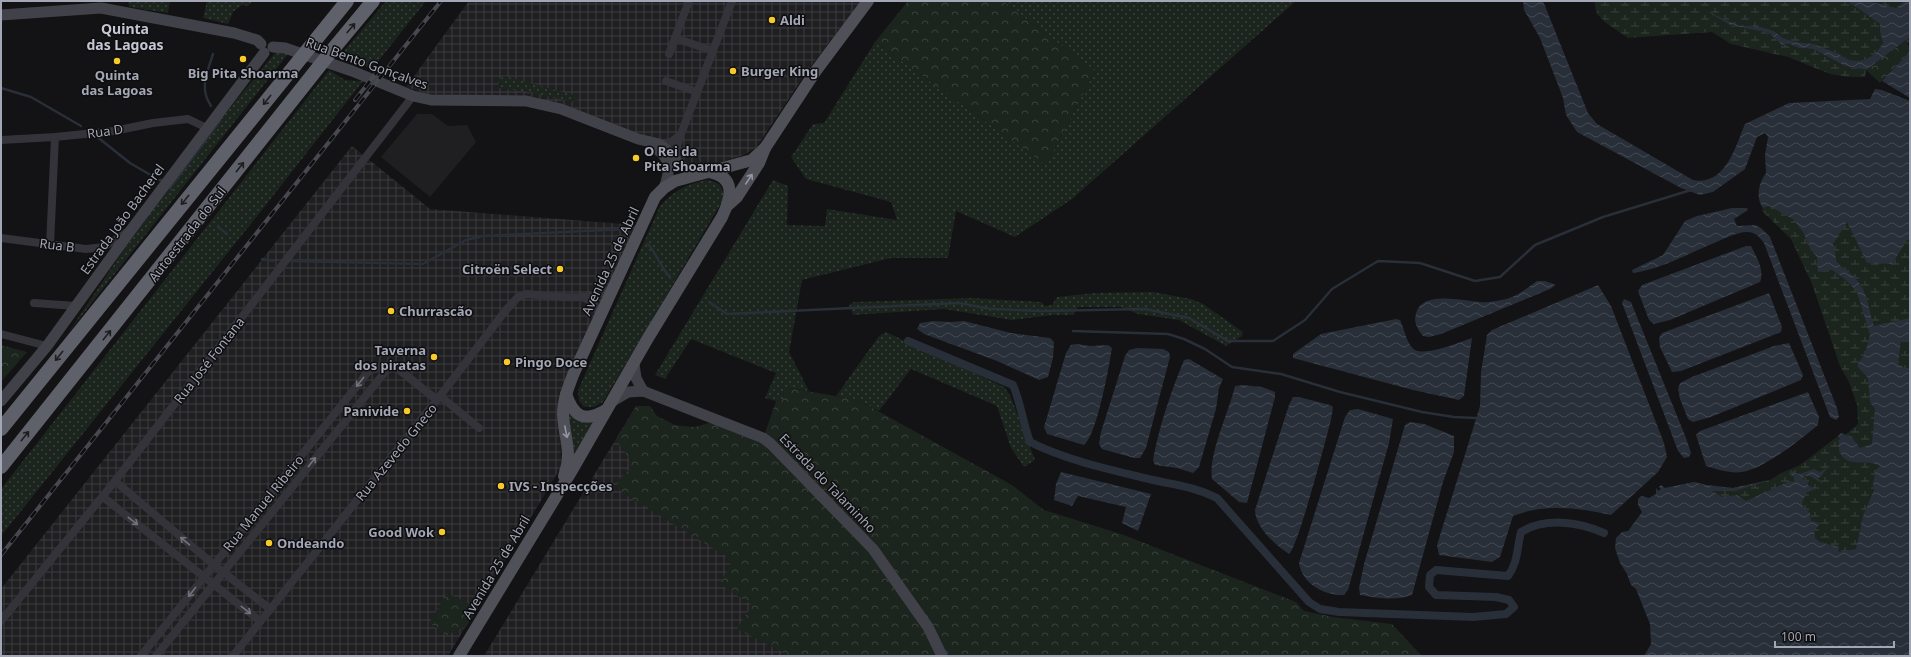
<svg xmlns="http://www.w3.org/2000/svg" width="1911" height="657" font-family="'Noto Sans',sans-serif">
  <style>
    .built { fill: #1f1e21 }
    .industrial { fill: url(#industrial-grid) }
    .grass { fill: url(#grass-dots) }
    .forest { fill: url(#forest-crowns) }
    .wetland { fill: url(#wetland-marsh) }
    .water { fill: url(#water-waves) }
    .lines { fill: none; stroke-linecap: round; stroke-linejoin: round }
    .stream { stroke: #282f38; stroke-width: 2.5 }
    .canal { stroke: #282f38; stroke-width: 8 }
    .street { stroke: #333339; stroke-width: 8 }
    .secondary { stroke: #414249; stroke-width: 11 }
    .primary { stroke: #4f5058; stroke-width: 12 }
    .highway { stroke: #5f616a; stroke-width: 14 }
    .rail-casing { stroke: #484950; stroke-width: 4 }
    .rail { stroke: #0e0d0f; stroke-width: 2.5; stroke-dasharray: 8; stroke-linecap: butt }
    .oneway { stroke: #1e1e21 }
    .oneway2 { stroke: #9296a2 }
    .oneway3 { stroke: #71737d }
    .poi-dot { fill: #f5ca29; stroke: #0e0d0f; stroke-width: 1.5 }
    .labels { text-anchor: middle; stroke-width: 3; stroke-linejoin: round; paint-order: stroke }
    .poi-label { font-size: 13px; font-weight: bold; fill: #a3a7b5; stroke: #0e0d0f; text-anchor: start }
    .street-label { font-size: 13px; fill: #a3a7b5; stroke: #0e0d0f }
    .neighbourhood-label { font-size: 14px; font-weight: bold; fill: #c4c6d1; stroke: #0e0d0f }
  </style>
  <defs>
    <pattern id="industrial-grid" width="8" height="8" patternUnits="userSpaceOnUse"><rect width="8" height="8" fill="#1f1e21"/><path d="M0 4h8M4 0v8" fill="none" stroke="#3c3c3f"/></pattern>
    <pattern id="grass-dots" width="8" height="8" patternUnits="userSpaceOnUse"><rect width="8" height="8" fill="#1c241e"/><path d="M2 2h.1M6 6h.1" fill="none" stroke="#3a413c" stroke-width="1.8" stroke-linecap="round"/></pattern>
    <pattern id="forest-crowns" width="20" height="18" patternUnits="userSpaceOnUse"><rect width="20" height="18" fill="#1c241e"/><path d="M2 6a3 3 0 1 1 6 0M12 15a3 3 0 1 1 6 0" fill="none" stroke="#3a413c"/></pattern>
    <pattern id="wetland-marsh" width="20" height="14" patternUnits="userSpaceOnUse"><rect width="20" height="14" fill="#1c241e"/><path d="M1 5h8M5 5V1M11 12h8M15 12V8" fill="none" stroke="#3a413c"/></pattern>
    <pattern id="water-waves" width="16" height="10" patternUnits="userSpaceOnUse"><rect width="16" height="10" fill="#282f38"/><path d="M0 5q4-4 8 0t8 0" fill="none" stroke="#444a53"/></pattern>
  </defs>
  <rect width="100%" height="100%" fill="#131214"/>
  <!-- built -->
  <polygon class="built" points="417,114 432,114 448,126 467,125 476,142 430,197 381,157"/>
  <!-- industrial -->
  <g class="industrial">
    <polygon points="469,1 861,1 808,70 756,148 744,155 721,162 703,165 692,164 538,101 430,95 406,87"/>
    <polygon points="352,146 430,209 636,225 560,396 561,467 448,656 1,656 1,589"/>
    <polygon points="636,406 650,418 911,656 484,656"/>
  </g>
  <!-- grass -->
  <g class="grass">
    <polygon points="128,1 170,1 168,13 129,7"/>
    <polygon points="207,1 253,1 248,6 242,5 233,12 228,24 203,18"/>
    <polygon points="386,1 426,1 372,69 345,58 339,57"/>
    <polygon points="1003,1 1296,1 1072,199 1015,237 956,211 948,258 891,258 802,280 789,352 809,391 784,387 783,399 776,401 765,398 776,373 691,339 665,379 655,375 773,180 788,186 787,225 825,226 827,209 897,220 891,202 806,179 791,157 813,124 824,123 875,42 1046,165 1095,71"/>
    <polygon points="275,53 289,53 68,333 127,245 206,137"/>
    <polygon points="329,70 345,80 363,81 258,215 1,536 1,489"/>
    <polygon points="505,76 573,95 579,100 571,102 530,92 498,88 499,79"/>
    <path d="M706,180C719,181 725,187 723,200L603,402L594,407H584L579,401L578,390L660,206C673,191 687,184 706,180Z"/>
    <polygon points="1153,292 1191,299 1203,304 1243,332 1242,336 1226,346 1179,320 1138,314 1121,307 1078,307 1073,315 1053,315 1012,320 944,309 853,315 849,305 854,302 972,298 1041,302 1045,306 1052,305 1057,297 1095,293"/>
    <polygon points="886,332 1004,387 1010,395 1035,460 1024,467 1011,448 997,406 911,369 879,411 858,400 836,396 879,336"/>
    <polygon points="567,411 596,420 573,460"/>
  </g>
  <!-- forest -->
  <g class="forest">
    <polygon points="908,1 1003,1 1095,71 1046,165 875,42"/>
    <polygon points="1910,37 1910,41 1907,44 1910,47 1910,51 1880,83 1866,70"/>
    <polygon points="1,345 27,352 1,382"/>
    <polygon points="784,387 858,400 1012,485 1044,510 1121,534 1296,602 1304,611 1333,617 1392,624 1422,656 790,656 737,629 752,605 719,584 731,565 727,557 621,492 617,487 618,480 629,470 629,458 616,440 636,406 650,406 657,416 675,425 695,427 709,423 765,433 776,401 783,399"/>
    <polygon points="447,593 478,608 467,626 447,635 429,623"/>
  </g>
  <!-- wetland -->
  <g class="wetland">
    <polygon points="1594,1 1849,1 1851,5 1852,3 1880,24 1880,31 1883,43 1875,54 1863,61 1849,60 1837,53 1813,45 1795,42 1783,38 1774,31 1761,27 1738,25 1710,13 1730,25 1769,33 1782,45 1789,44 1799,48 1813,49 1845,66 1866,70 1865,77 1847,77 1830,74 1788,57 1731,44 1712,32 1628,38 1606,23 1597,14"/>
    <polygon points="1866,1 1905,1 1896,9"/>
    <polygon points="1769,206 1910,229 1910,456 1860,448 1852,437 1845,435 1858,424 1857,405 1849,382 1840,366 1812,284 1791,239 1762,211 1763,208"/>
    <polygon points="1838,436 1840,439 1839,444 1887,455 1910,601 1756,656 1649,499 1656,494 1656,488 1658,491 1661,489 1659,487 1661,485 1665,488 1694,482 1706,485 1733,488 1770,480 1781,473 1800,465"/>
  </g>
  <!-- water -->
  <g class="water">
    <path d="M1523,1H1543L1588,113L1597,124L1693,180C1725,186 1735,148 1745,124L1789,103L1870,99L1875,89L1882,90L1910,101V240H1907L1892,264L1867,263L1847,222L1833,244L1837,263C1868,285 1864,292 1874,326L1910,318V342L1901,340L1898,364L1910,371V656H1644L1651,644L1650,624L1636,589L1631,585L1627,574L1620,563L1615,548L1616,538L1622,532L1628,531L1642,512L1638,505V499L1641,496L1649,498L1656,494V488L1658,491L1661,489L1659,487L1661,485L1665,488L1694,482L1706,485L1733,488L1770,480L1735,491H1712L1722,497L1737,495L1746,501L1790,481L1794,482V477L1789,474L1791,470L1797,475L1814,469L1820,472L1828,467L1821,476L1818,478L1823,484L1810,476H1804L1803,478V481L1807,479L1808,485L1815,489L1806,493L1802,503L1804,510L1806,509L1810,513L1811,521L1821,523L1814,530L1815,538L1820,542L1839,547L1838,552L1856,549L1863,516L1874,490L1873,484L1876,470L1880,466C1867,458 1849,469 1840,453C1838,450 1840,445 1838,441L1840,439L1838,436L1841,433L1852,437L1860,448L1872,444L1875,409L1870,402L1868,378L1857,366L1865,353L1870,335L1857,292L1846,280L1832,270L1818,272L1817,257L1811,250L1803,232L1793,219L1769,206L1763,208C1755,198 1759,182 1766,173L1765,155L1768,137L1765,133L1757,137L1745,169L1713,192L1700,195L1681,188L1577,132L1566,115L1563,98L1540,38L1524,10Z"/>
    <polygon points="1849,1 1866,1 1896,8 1905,1 1910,1 1910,37 1866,70 1845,66 1813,49 1799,48 1789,44 1782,45 1769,33 1730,25 1706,11 1738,25 1761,27 1774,31 1783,38 1795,42 1813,44 1837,53 1849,60 1863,61 1875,54 1883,43 1880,31 1880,24 1852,4 1851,6"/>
    <polygon points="1910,51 1910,98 1882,81"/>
    <path d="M1732,208H1747L1748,210L1734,219L1737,226L1755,225L1761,228L1770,237L1837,408L1839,417L1836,420L1830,417L1764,243C1759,237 1756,232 1747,232C1737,232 1724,239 1714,243C1688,254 1661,269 1633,273L1632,270L1663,255L1685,221L1697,216Z"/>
    <path d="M1746,246H1751C1756,256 1765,270 1760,282L1670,320L1654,324L1649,320L1638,291L1642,285Z"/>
    <path d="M1537,281H1545L1556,285L1550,289L1441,334L1429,337L1423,336C1418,330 1413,322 1416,314C1421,290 1463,301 1480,302C1487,303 1495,301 1501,300C1515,298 1526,289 1537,281Z"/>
    <path d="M1598,285L1611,306L1664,443L1667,457L1658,472L1611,515C1578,508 1546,503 1513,516L1500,557L1492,562L1439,555L1437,545L1480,406L1481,372L1487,335L1492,330Z"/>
    <polygon points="1769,293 1782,327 1781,332 1681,371 1672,372 1660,347 1659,338 1662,333"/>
    <polygon points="1624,299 1631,302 1686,438 1691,453 1689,457 1684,458 1678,451 1622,303"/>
    <path d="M1396,319L1400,320C1404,328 1407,345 1415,350C1427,356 1460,342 1472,338L1464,396L1459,400L1413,390L1293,358V354L1321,334Z"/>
    <polygon points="933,321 951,322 964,321 1011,333 1050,338 1054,342 1053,358 1048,377 1039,380 997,361 924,334 917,329 920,323"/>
    <polygon points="1789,343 1803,375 1801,380 1711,417 1693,422 1688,419 1680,399 1678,389 1680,383 1692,377 1774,346"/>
    <path d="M1077,344L1090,346L1108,345L1112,348C1109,367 1097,435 1084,445L1047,434L1044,427L1066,353L1071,345Z"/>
    <polygon points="1137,348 1163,349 1169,352 1170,357 1146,448 1140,458 1134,458 1102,449 1099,444 1101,432 1125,356 1129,350"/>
    <path d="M1189,359L1223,379L1219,388L1216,409L1199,467L1193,473L1177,468L1155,465L1153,460C1159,426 1171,392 1184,360Z"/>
    <path d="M1243,385L1262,387L1275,392V397L1247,503L1239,502L1212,479C1208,454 1229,412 1235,386Z"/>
    <path d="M1808,392L1819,417L1818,425C1800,440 1765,468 1742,472C1731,474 1716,469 1706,466L1696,435L1700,431Z"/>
    <path d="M1293,397H1299L1330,405L1333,407L1331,420C1326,439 1298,547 1289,554C1275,545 1255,527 1255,510L1289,405Z"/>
    <path d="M1358,409L1393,419L1389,443L1348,590L1344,595C1325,596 1302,584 1299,563L1345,417L1350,410Z"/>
    <path d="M1410,422L1424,424L1454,436V452L1443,482L1412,595C1396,601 1377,598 1360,595L1359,588L1364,564L1405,425Z"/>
    <polygon points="1061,472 1151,494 1138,531 1122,523 1126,507 1078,496 1072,506 1054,500 1056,484"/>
  </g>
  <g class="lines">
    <!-- stream -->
    <g class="stream">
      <polyline points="1,88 31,97 81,126"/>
      <path d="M211,106C199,88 207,73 213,54"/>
      <polyline points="96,136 130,163 154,177"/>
      <polyline points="159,180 161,180"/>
      <polyline points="172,190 170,188 220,121 219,119"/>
      <polyline points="218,227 227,234"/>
      <path d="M648,244C657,254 660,267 670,277"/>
      <polyline points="262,259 273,261"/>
      <polyline points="290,261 423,264 466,240 483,236 627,229"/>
      <polyline points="709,302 727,314 959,303 991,309 1042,311 1145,309 1189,318 1228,341 1273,341 1305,320 1332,289 1378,261 1420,263 1475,281 1500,277 1535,245 1603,217 1691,190"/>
      <polyline points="1073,331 1168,334 1184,339 1205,349 1232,367 1281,374 1340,392 1422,412 1454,417 1476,418"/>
    </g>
    <!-- canal -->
    <path class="canal" d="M908,341L1013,385C1021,404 1023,423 1030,442C1068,461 1112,470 1153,480C1176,485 1195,487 1217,498L1309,602L1320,609L1339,612L1473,617L1506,614L1514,607L1509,600L1496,597L1436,595L1429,587L1430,575L1436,570L1508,576C1518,563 1517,547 1521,532C1546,517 1579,522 1604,533"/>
    <!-- street -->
    <g class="street">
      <polyline points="675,38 713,51"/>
      <polyline points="669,54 689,1"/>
      <polyline points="666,81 697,92"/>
      <polyline points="681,134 732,1"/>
      <polyline points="1,140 55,137 114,131 153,123 188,119 207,128"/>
      <polyline points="659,144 671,142 681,134 676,149 676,161"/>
      <polyline points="1,238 86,249 104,247 127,232"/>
      <polyline points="50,245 55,137"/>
      <path d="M582,297C593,301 599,307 598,319"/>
      <polyline points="34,303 76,306"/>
      <polyline points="1,334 47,346"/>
      <polyline points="393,365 437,400"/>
      <polyline points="440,396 479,428"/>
      <polyline points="115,481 214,565 270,609"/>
      <polyline points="103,497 260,621"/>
      <polyline points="1,621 115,481 413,96"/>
      <polyline points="141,656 368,372 382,365 393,365"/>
      <polyline points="156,656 385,372 393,365"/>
      <path d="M233,656L440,396L506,310L518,297L527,294C553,296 590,303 612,288"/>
    </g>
    <!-- secondary -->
    <g class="secondary">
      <polyline points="1,15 101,8 234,33 257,40 261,44"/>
      <polyline points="273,47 285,48 352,71 413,96 431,100 526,101 561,109 638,139 659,144 667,150 680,165 697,174"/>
      <path d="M656,149C672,158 670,173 664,188"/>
      <polyline points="634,364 636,378 643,391"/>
      <polyline points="1,401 47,346 131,230 264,53"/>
      <polyline points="611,402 628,392 643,391 763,438 771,444 873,549 928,627 942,656"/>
    </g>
    <!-- primary -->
    <g class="primary">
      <polyline points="728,205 737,197 759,163 765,148 815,72 868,1"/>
      <path d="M566,394C574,417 584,423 606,410"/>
      <path d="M564,476C573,452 564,438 563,414C563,401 568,388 573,375L655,197L664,188L675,181L752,160L765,148"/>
      <path d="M459,656L571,472L648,338L722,217C731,198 737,177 709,172"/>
    </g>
    <!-- highway -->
    <g class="highway">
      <polyline points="1,429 347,1"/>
      <polyline points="1,467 329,54 373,1"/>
    </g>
    <defs>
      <g id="rail">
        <polyline points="355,100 377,72"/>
        <polyline points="1,555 441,1"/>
      </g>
    </defs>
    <!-- rail casing -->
    <use href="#rail" class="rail-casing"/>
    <!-- rail -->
    <use href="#rail" class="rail"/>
  </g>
  <!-- one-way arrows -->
  <defs><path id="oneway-shaft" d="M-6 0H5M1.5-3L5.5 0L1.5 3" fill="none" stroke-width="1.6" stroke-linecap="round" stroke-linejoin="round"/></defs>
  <g class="oneway">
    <use href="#oneway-shaft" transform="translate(351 28) rotate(-50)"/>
    <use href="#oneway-shaft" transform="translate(267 100) rotate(129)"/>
    <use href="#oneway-shaft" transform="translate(240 167) rotate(-52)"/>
    <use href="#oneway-shaft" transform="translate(185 200) rotate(129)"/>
    <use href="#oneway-shaft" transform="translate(107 335) rotate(-51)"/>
    <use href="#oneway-shaft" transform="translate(59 356) rotate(129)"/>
    <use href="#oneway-shaft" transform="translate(25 436) rotate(-51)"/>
  </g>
  <g class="oneway2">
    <use href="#oneway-shaft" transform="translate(749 179) rotate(-57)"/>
    <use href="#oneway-shaft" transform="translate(566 432) rotate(79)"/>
  </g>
  <g class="oneway3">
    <use href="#oneway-shaft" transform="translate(360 382) rotate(129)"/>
    <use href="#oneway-shaft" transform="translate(312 462) rotate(-51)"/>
    <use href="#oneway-shaft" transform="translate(133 521) rotate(38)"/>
    <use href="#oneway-shaft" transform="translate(185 541) rotate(-140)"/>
    <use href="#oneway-shaft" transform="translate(192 592) rotate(128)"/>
    <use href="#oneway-shaft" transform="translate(246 610) rotate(38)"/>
  </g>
  <!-- markers -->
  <g class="poi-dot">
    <circle cx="772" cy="20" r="4"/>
    <circle cx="243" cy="59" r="4"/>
    <circle cx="117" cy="61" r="4"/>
    <circle cx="733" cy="71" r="4"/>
    <circle cx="636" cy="158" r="4"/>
    <circle cx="560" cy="269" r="4"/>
    <circle cx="391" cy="311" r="4"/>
    <circle cx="434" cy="357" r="4"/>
    <circle cx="507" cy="362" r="4"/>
    <circle cx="407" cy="411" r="4"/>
    <circle cx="501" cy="486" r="4"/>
    <circle cx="442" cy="532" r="4"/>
    <circle cx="269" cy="543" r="4"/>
  </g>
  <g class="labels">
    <!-- poi labels -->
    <g class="poi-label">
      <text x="780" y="25">Aldi</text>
      <text x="741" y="76">Burger King</text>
      <text x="243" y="78" text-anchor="middle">Big Pita Shoarma</text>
      <text x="117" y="80" text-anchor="middle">Quinta<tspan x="117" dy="15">das Lagoas</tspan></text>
      <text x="644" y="156">O Rei da<tspan x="644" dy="15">Pita Shoarma</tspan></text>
      <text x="552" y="274" text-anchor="end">Citroën Select</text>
      <text x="399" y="316">Churrascão</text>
      <text x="426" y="355" text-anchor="end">Taverna<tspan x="426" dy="15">dos piratas</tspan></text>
      <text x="515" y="367">Pingo Doce</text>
      <text x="399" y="416" text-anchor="end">Panivide</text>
      <text x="509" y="491">IVS - Inspecções</text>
      <text x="434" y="537" text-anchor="end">Good Wok</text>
      <text x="277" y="548">Ondeando</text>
    </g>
    <!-- street labels -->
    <g class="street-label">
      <text transform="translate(367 63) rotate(20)" y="5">Rua Bento Gonçalves</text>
      <text transform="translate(105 131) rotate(-8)" y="5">Rua D</text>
      <text transform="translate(122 219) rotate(-54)" y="5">Estrada João Bacherel</text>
      <text transform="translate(187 234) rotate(-52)" y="5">Autoestrada do Sul</text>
      <text transform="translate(57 245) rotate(7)" y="5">Rua B</text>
      <text transform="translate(610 261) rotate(-65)" y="5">Avenida 25 de Abril</text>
      <text transform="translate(209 360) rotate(-52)" y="5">Rua José Fontana</text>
      <text transform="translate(396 452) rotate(-51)" y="5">Rua Azevedo Gneco</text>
      <text transform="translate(828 483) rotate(46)" y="5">Estrada do Talaminho</text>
      <text transform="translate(263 503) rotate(-51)" y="5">Rua Manuel Ribeiro</text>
      <text transform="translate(496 567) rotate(-59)" y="5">Avenida 25 de Abril</text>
    </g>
    <!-- neighbourhood labels -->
    <g class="neighbourhood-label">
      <text x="125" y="34">Quinta<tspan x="125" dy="16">das Lagoas</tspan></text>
    </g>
  </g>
  <!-- border -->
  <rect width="1911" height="657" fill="none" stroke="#a3a7b5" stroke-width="4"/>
  <!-- scale -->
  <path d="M1775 641v6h119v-6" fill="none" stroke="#a3a7b5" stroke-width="2"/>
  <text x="1781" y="641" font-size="12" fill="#a3a7b5" stroke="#0e0d0f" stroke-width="3" paint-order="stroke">100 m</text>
</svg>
